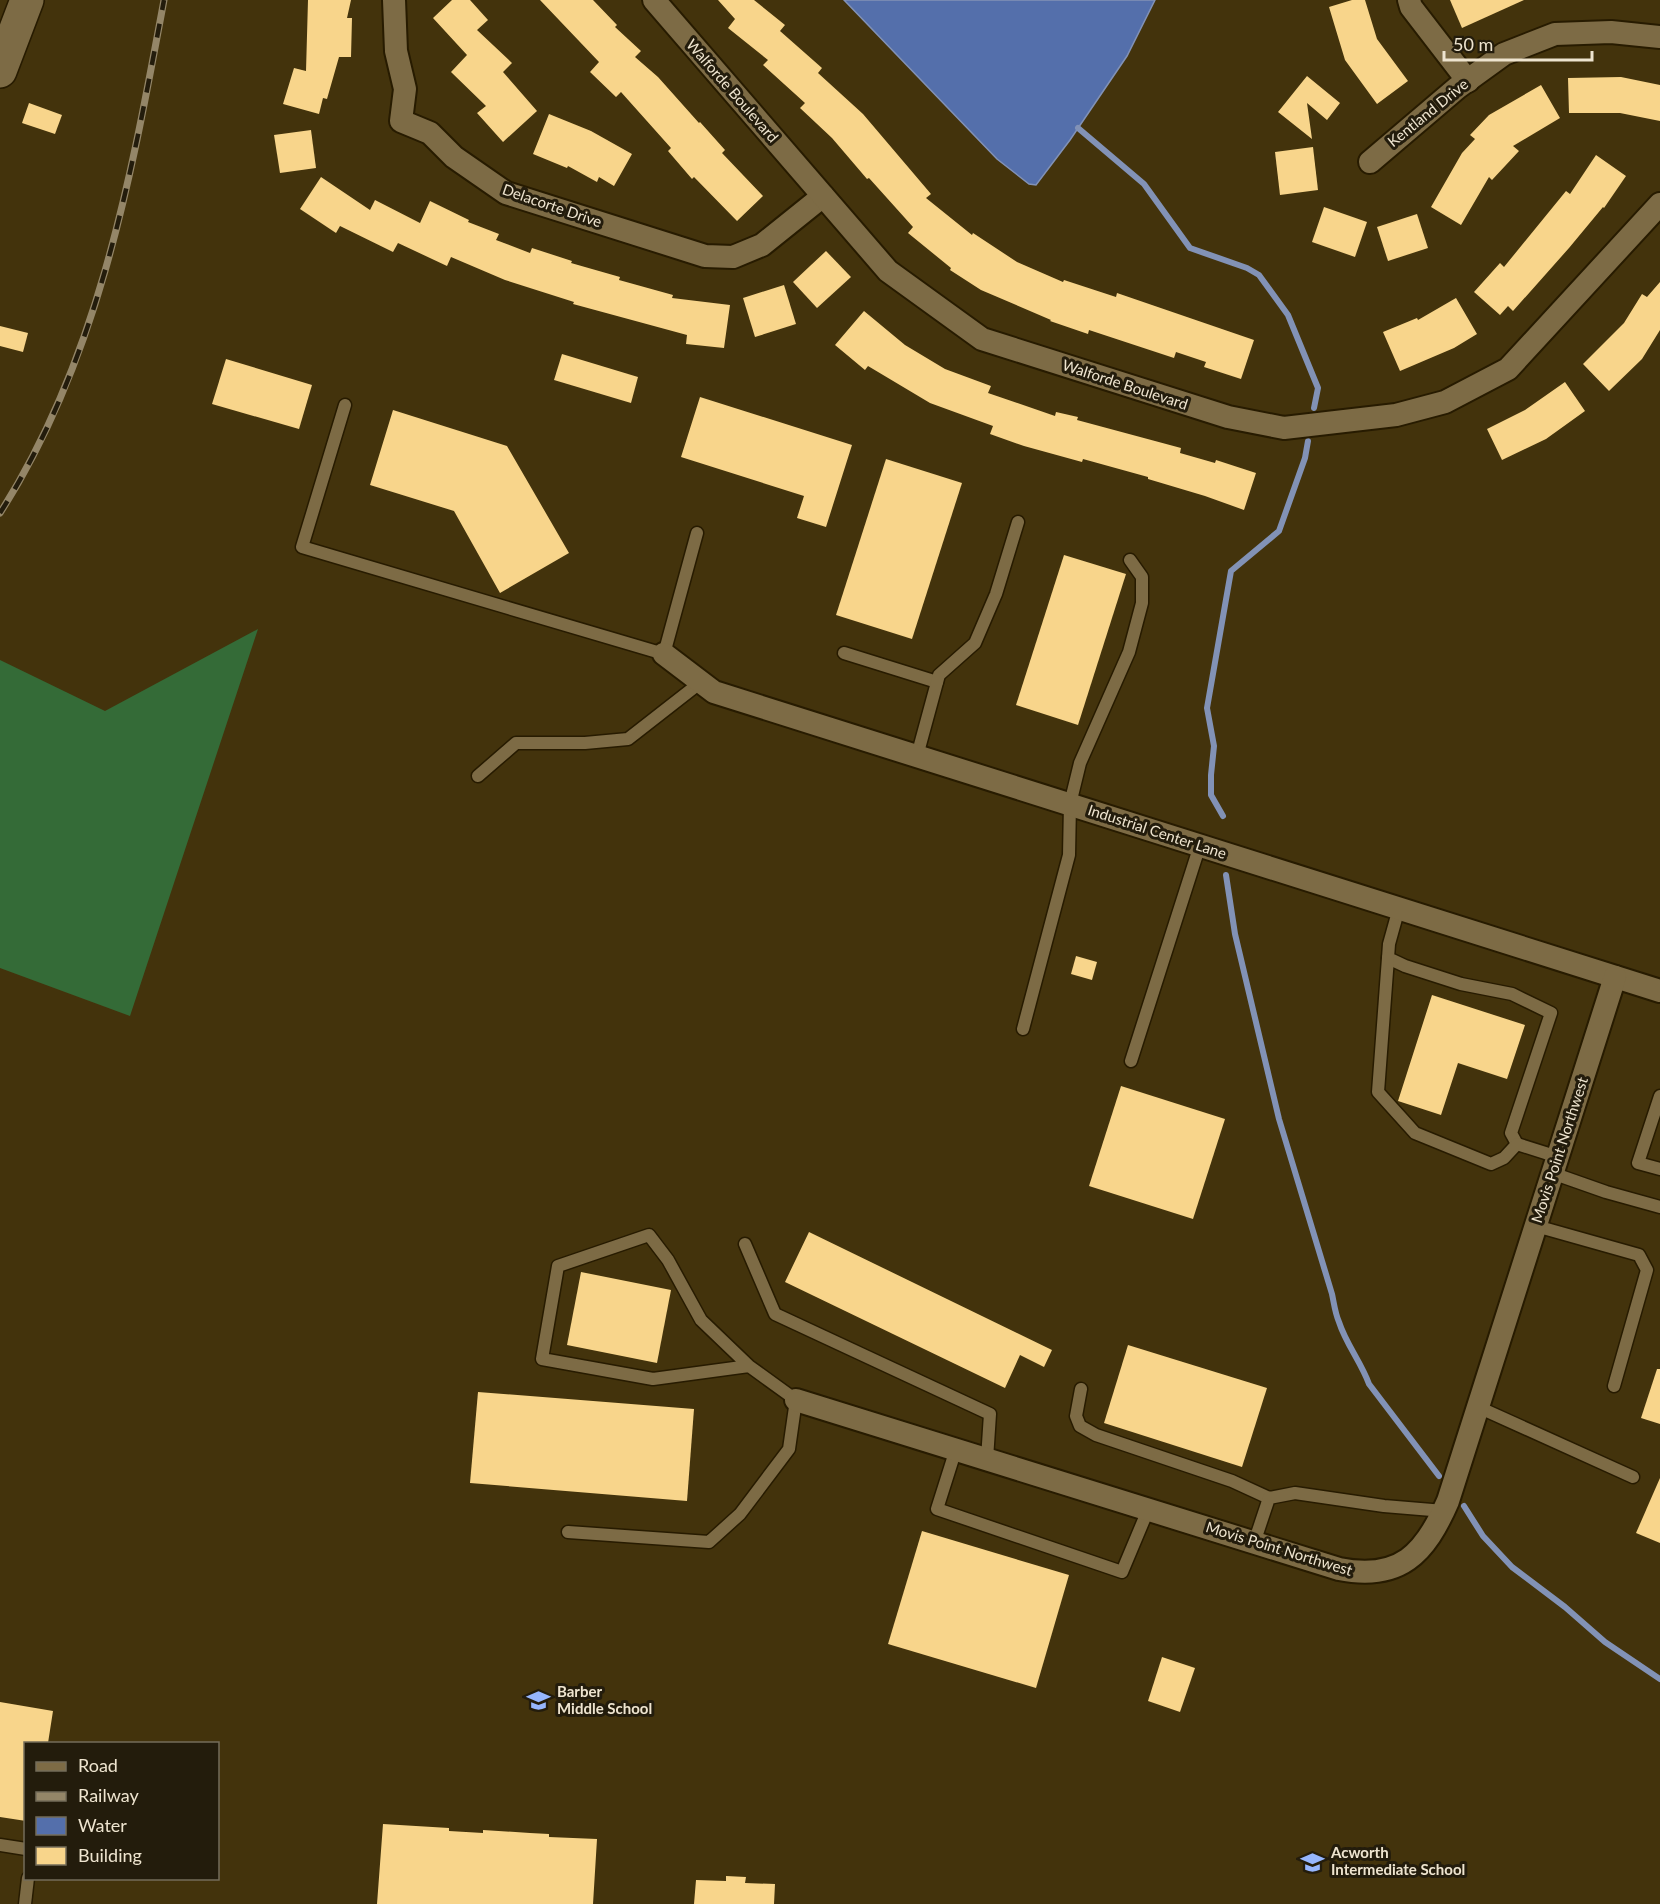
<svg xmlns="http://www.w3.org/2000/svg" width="1660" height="1904" font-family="Lato,sans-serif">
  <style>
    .forest { fill: #346b37 }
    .water { fill: #546fab; stroke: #8292b6; stroke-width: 1.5 }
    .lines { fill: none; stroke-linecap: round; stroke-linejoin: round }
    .stream { stroke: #8292b6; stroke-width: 6 }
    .building { fill: #f8d58b }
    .lane-casing { stroke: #271b00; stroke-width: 15 }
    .street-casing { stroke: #271b00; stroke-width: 26 }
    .secondary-casing { stroke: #271b00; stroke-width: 36 }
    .lane { stroke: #7d6b45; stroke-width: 12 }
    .street { stroke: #7d6b45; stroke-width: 22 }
    .secondary { stroke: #7d6b45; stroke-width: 33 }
    .rail-casing { stroke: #948668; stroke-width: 7 }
    .rail { stroke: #231c0c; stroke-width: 4.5; stroke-dasharray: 14; stroke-linecap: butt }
    .labels { text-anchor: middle; stroke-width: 6; stroke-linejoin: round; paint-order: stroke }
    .street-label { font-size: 15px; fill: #eee4cf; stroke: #231c0c }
    .poi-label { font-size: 15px; font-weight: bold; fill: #eee4cf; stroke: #231c0c; text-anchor: start }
  </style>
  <rect width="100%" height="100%" fill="#43330c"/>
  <!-- forest -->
  <polygon class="forest" points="258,629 130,1016 0,968 0,660 105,711"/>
  <!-- water -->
  <polygon class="water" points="844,0 1155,0 1127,56 1070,140 1036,185 1029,184 997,159"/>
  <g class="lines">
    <!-- stream -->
    <g class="stream">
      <polyline points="1078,128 1144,184 1190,248 1247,268 1259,275 1288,315 1318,388 1314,408"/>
      <polyline points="1223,816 1211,795 1211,775 1214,746 1207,708 1231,571 1279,531 1305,458 1308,441"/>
      <path d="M1226,875L1235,934L1279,1119L1332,1294C1334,1303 1335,1313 1339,1322C1346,1344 1361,1362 1369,1384L1439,1476"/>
      <polyline points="1464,1506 1483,1536 1512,1567 1565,1607 1605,1642 1660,1679"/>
    </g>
  </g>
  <!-- building -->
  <g class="building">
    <polygon points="308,0 351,0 347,18 352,18 351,57 339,57 327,99 323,98 319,114 283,104 294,68 306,71"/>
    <polygon points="452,0 470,0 488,20 477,30 512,63 503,72 537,111 503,142 477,113 486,106 451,72 467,55 433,18"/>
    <polygon points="540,0 593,0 617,25 615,27 641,51 635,57 658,77 699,123 700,122 725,150 722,153 763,196 737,221 694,177 692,179 668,151 671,148 621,92 616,97 590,72 599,62"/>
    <polygon points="718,0 754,0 785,25 780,31 822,68 818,73 863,114 931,194 926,198 972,235 973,233 1017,262 1063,282 1064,280 1116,297 1117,293 1254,340 1241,379 1204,367 1206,362 1176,352 1174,358 1089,330 1088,334 1050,321 1051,320 981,290 950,270 951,268 908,233 913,227 869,178 867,179 832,138 800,108 805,103 763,65 768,60 728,28 735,19"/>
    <polygon points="1352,0 1365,0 1377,39 1408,81 1377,104 1345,60 1329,7"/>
    <polygon points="1450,0 1524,0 1462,28"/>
    <polygon points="1307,76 1340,103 1327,120 1307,103 1312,139 1278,112"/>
    <polygon points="1621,77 1660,85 1660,121 1620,113 1569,113 1568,78"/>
    <polygon points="1541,85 1560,118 1513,146 1519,151 1492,180 1489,177 1461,225 1431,207 1462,153 1475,139 1470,135 1489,115"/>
    <polygon points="29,103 62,115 55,134 22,123"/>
    <polygon points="549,114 591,131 632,154 614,186 599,177 597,182 568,166 567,168 533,154"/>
    <polygon points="311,130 316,168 280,173 274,135"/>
    <polygon points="1313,147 1318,190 1280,195 1275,152"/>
    <polygon points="1596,155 1626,176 1604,208 1603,207 1569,248 1513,311 1508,306 1500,315 1474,292 1500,263 1504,267 1566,191 1570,194"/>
    <polygon points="321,177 370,210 375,200 420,223 430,201 469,220 468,222 499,234 496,240 530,253 532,248 572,261 571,263 620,277 619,280 673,295 672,298 730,305 724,348 686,344 687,335 573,304 574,302 505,280 451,257 447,266 398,243 393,252 340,226 336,233 300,209"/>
    <polygon points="1324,207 1367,222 1355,257 1312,242"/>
    <polygon points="1417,214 1428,248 1388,261 1377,227"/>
    <polygon points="826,251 851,277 817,308 793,282"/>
    <polygon points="1660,282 1660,330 1642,359 1609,391 1583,364 1624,323 1642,294 1647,297"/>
    <polygon points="784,285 796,324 755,337 743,298"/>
    <polygon points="1456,298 1477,334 1454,348 1400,371 1383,332 1417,318 1418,320"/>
    <polygon points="864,311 905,345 945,369 991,386 988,393 1055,416 1056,412 1078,417 1077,420 1181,448 1180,453 1215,463 1216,460 1256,473 1244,510 1205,496 1148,479 1148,477 1083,459 1082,462 1024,446 990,434 993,426 930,403 868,366 865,370 835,345"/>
    <polygon points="0,326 28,333 23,352 0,346"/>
    <polygon points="562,354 638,377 631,403 554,380"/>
    <polygon points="226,359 312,385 299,429 212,404"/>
    <polygon points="1565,382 1585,411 1546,439 1502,460 1487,429 1525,410"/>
    <polygon points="700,397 852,445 826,527 797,518 804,496 681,457"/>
    <polygon points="393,410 507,446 569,553 500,593 454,511 370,485"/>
    <polygon points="886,459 962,483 912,639 836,615"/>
    <polygon points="1064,555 1126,574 1078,725 1016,705"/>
    <polygon points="1076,956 1097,962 1092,980 1071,974"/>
    <polygon points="1432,995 1525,1025 1507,1079 1458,1063 1441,1115 1398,1101"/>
    <polygon points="1121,1086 1225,1119 1193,1219 1089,1186"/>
    <polygon points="809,1232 1052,1350 1044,1367 1020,1355 1005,1388 785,1282"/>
    <polygon points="581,1272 671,1290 657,1363 567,1345"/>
    <polygon points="1128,1345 1267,1388 1242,1467 1104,1423"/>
    <polygon points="1657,1369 1660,1369 1660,1424 1641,1418"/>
    <polygon points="478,1392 694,1409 687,1501 470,1483"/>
    <polygon points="1660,1478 1660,1543 1636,1533"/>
    <polygon points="922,1531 1069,1575 1036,1688 888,1644"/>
    <polygon points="1162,1657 1195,1668 1180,1712 1148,1701"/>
    <polygon points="0,1702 53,1711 48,1743 26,1743 26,1821 0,1817"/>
    <polygon points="383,1824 449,1828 449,1831 483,1833 483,1830 530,1833 549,1834 549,1837 597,1839 593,1904 377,1904"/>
    <polygon points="726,1876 746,1877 745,1883 775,1884 774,1904 694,1904 696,1880 726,1881"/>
  </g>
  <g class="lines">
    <defs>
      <g id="lane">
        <polyline points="345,405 302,547 664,654 697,533"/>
        <polyline points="844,653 937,682"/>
        <polyline points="917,756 939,675 975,643 996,594 1018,522"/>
        <polyline points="478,776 516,743 585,743 628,739 701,682"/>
        <polyline points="1399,908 1389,944 1388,958 1405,966 1461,984 1512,994 1551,1013 1511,1133 1517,1144 1558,1157"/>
        <polyline points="1388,958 1378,1092 1415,1133 1491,1164 1504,1158 1517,1144"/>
        <polyline points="1023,1029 1069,855 1070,804 1080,763 1129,652 1142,603 1142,577 1130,560"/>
        <polyline points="1131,1061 1200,845"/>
        <polyline points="1660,1096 1638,1163 1660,1169"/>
        <polyline points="1552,1173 1606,1192 1660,1207"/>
        <polyline points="1536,1226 1639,1255 1647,1270 1614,1386"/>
        <polyline points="745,1244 775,1314 990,1414 987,1459"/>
        <polyline points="1081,1389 1076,1416 1080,1426 1096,1435 1232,1481 1269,1498"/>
        <polyline points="1478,1407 1633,1477"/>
        <polyline points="956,1449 937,1509 1122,1572 1148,1510"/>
        <polyline points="568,1532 709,1542 740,1514 789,1449 796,1400 749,1366 701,1320 668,1260 649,1235 558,1266 542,1359 653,1379 749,1366"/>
        <polyline points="1254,1543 1269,1498 1295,1493 1384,1506 1444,1511"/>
        <polyline points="0,1845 26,1849"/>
        <polyline points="25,1904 28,1878"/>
      </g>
      <g id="street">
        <polyline points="394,0 396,51 405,89 401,121 430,133 454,157 506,193 705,256 733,257 762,245 823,196"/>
        <polyline points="654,0 888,271 982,339 1228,417 1284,428 1396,415 1445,402 1508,369 1660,204"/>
        <polyline points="1409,0 1411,7 1468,81"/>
        <polyline points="1370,162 1457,88 1504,54 1555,34 1611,32 1660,37"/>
        <polyline points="664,654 714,692 1660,991"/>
        <path d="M796,1400L1339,1569C1400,1581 1425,1554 1448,1501L1615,977"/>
      </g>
      <polyline id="secondary" points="0,71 27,0"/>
    </defs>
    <!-- lane casing -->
    <use href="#lane" class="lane-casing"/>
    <!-- street casing -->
    <use href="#street" class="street-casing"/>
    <!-- secondary casing -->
    <use href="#secondary" class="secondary-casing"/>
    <!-- lane -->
    <use href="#lane" class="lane"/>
    <!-- street -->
    <use href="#street" class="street"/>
    <!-- secondary -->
    <use href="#secondary" class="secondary"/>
    <defs>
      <path id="rail" d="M0,513C99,358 131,177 164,0"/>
    </defs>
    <!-- rail casing -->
    <use href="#rail" class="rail-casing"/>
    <!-- rail -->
    <use href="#rail" class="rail"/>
  </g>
  <!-- icons -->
  <defs>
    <symbol id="school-bare" viewBox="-9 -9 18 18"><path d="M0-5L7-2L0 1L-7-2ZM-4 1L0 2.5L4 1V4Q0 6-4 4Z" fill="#96b6fd" stroke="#231c0c" stroke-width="2.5" paint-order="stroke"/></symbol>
  </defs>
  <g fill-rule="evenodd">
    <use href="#school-bare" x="522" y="1684" width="33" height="33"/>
    <use href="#school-bare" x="1296" y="1846" width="33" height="33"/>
  </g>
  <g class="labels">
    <!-- street labels -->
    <g class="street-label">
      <text transform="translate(732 91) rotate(49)" y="5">Walforde Boulevard</text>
      <text transform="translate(1428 113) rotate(-39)" y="5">Kentland Drive</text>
      <text transform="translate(552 206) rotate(19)" y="5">Delacorte Drive</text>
      <text transform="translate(1125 385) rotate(18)" y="5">Walforde Boulevard</text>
      <text transform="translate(1157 832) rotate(18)" y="5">Industrial Center Lane</text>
      <text transform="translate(1560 1150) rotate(-72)" y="5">Movis Point Northwest</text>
      <text transform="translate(1279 1549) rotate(17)" y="5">Movis Point Northwest</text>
    </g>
    <!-- poi labels -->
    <g class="poi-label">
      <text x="557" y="1697">Barber<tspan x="557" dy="17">Middle School</tspan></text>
      <text x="1331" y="1858">Acworth<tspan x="1331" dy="17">Intermediate School</tspan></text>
    </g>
  </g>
  <!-- legend -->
  <rect x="24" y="1742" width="195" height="138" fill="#231c0c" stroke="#746c5a" stroke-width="1.5"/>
  <rect x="36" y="1762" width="30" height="9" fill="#7d6b45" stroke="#746c5a" stroke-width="1.5"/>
  <text x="78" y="1772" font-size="18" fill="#eee4cf">Road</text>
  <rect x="36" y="1792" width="30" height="9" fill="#948668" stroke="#746c5a" stroke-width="1.5"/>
  <text x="78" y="1802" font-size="18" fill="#eee4cf">Railway</text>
  <rect x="36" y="1817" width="30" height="18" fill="#546fab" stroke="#746c5a" stroke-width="1.5"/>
  <text x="78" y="1832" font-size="18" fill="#eee4cf">Water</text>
  <rect x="36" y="1847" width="30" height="18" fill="#f8d58b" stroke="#746c5a" stroke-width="1.5"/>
  <text x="78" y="1862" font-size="18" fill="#eee4cf">Building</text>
  <!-- scale -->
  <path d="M1444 51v9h148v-9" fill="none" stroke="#eee4cf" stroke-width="3"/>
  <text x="1453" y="51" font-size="18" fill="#eee4cf" stroke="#231c0c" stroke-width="4.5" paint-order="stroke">50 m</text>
</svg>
